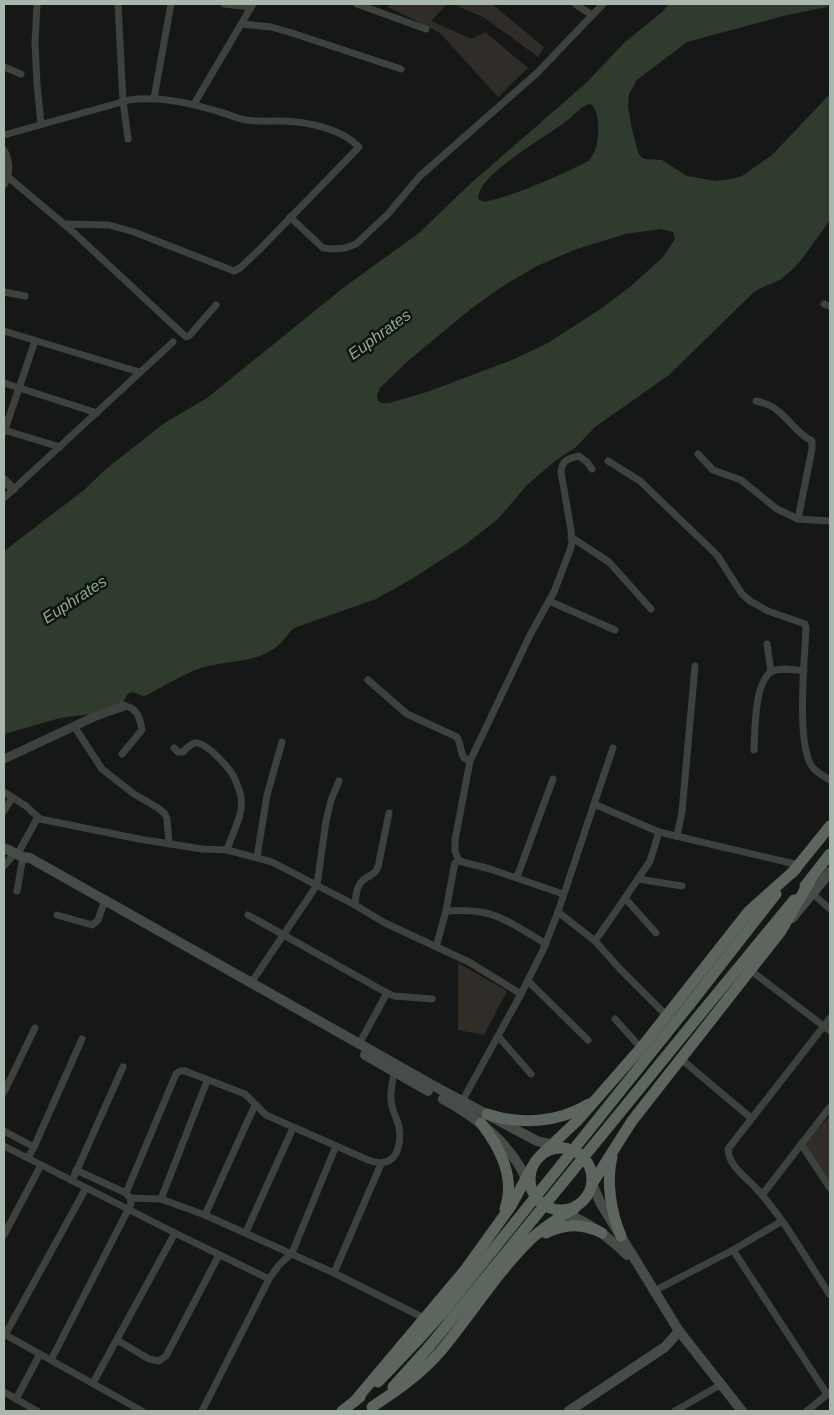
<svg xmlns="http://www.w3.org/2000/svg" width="834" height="1415" font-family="Arial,sans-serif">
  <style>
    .green { fill: #302c27 }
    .water { fill: #2e3b2d; fill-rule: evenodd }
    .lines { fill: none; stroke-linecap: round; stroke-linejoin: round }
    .minor { stroke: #3d423e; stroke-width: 7 }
    .tertiary { stroke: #3d423e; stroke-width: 9 }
    .secondary { stroke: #464d48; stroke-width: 10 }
    .trunk { stroke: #5c655e; stroke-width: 11 }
    .trunk-bridge { stroke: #5c655e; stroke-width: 11 }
    .labels { text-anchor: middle; stroke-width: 5; stroke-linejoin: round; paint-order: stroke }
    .water-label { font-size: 16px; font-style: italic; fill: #83b082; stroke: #111312 }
  </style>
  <rect width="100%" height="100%" fill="#161817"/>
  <!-- green -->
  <g class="green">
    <polygon points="389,4 447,4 431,21 472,39 485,32 528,68 498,97 440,33 388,7"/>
    <polygon points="453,4 492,4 544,47 538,57 485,18"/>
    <polygon points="458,963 507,991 484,1035 458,1030"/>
    <polygon points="830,1116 830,1183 804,1143"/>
  </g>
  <!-- water -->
  <path class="water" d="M669,4H830L827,7L783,16L687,42L637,80L629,94L628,107L632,129L638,152L641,157L645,159L662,160L687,176L716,181L731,179L742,176L772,155L830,94V220L802,259L794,268L780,280L761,288L754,292L669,375L595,427L576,447L555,461L527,485L498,519L466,544L410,580L376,599L294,628C287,634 283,643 275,648C253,664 225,660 201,668C181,675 163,687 145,696C139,696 132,688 127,695C125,697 125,700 123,702L91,714L60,718L4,734V551L84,490L107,468L166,422L207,398L343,288L419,233L470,184L586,83L624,43L662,12ZM591,104C598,110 598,121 598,129C598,139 597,151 590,159C587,163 579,165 574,168C545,182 515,195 484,202L478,199C478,190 485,182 491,176C514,154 544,138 569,119C577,113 581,105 591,104ZM661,229L673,232L675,239L663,257L631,286L602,308L548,343L512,360L427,392L389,403H382L378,401L377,395L380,388L408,361L472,308L503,286L537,266L574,250L625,234Z"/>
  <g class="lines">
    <!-- minor -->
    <g class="minor">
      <polyline points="37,4 35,43 37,84 41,124"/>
      <polyline points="118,4 123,101 128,139"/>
      <polyline points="224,4 251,7"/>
      <polyline points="357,4 426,29"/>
      <polyline points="575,4 592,15"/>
      <polyline points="243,24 271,27 292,33 401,69"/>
      <polyline points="4,67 21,74"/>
      <polyline points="154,98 171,4"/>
      <polyline points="194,104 253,4"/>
      <path d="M4,135L129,100C160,96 190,103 220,112C228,114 237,119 246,120C258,122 272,121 284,121C309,122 342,129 359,147L260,249L240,268L234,271L134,232L109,225L64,224"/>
      <path d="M4,150C11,162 10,173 4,185"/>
      <polyline points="8,177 71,230 186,337 189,336 216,305"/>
      <polyline points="290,217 323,248 332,249 345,248 356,244 388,214 420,176 537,73 603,4"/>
      <polyline points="4,292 25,296"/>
      <polyline points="824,304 830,306"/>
      <polyline points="4,331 139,372"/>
      <polyline points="4,383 97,413"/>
      <path d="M756,401C764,403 772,405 778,411C792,422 796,433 812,441V449L798,519"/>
      <polyline points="4,430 60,447"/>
      <polyline points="4,432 35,341"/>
      <polyline points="698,454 713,470 741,480 777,509 798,519 830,521"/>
      <path d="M608,461L640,481L717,555L742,594L750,601L768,611L805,624L806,628C805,656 795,750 814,769C818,773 825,777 830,780"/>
      <polyline points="4,498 173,342"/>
      <polyline points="571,537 609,562 651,609"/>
      <polyline points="549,601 615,630"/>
      <polyline points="767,644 771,672"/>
      <path d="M368,680L407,714L457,737C461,744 460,751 464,758L470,761"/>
      <polyline points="74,726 102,769 134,794 158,808 165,814 167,819 169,844"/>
      <path d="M174,748L178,752H183C186,749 190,744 195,743C205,741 228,767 233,775C236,782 240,790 241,797C244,815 232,833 227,850"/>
      <polyline points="613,748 594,804 659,832 799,865"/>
      <path d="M754,750C755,732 754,679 773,671C782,667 795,670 804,671"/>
      <path d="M122,754L142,730C140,718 137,707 124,706"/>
      <polyline points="4,792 26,806 40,819 139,839 202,849 227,850 272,862 355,905 385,923 469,962 521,994"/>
      <polyline points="4,811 12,798"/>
      <polyline points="677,836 682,812 695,666"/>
      <polyline points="17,855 38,817"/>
      <polyline points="257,857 267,795 282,742"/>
      <path d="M459,861L455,851V840L470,761L531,633L554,592L570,550L572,543L571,530L561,472C562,460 568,459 579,456L587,462L592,469"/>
      <polyline points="4,866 14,854"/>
      <polyline points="517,877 553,779"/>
      <polyline points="638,879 682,886"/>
      <polyline points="17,891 23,857"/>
      <polyline points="813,894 830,909"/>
      <path d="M355,905C356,895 356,884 366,878C372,874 375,874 378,867L389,813"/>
      <path d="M446,911C459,910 473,910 486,913C507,918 527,933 546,944"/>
      <polyline points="558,912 595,941 620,969 666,1015"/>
      <polyline points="57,915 92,925 98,920 103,906"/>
      <polyline points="248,915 387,993 394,996 432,999"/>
      <polyline points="656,933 625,898 650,861 659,832"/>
      <polyline points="595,941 625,898"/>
      <polyline points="436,947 446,911 454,867 455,863 459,861 490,869 563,894"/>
      <polyline points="750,970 830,1031"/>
      <polyline points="528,981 588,1040"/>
      <polyline points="251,983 317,885 326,821 331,800 339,781"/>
      <path d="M830,1018L728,1149C728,1164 744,1176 754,1186C784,1218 806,1259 830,1295"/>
      <polyline points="615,1019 641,1048"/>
      <polyline points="498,1036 531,1074"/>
      <polyline points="359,1044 387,993"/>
      <polyline points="681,1059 751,1118"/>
      <polyline points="4,1092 35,1028"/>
      <polyline points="460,1105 521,994 543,950 558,912 594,804"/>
      <polyline points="4,1131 34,1147 28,1158"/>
      <polyline points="801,1144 830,1188"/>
      <polyline points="4,1146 175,1233 269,1279"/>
      <polyline points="34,1147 82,1039"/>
      <polyline points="72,1181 123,1067"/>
      <path d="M126,1193L176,1074L180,1071H185L245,1094L266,1115L368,1160C394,1170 402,1150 399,1127C397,1118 391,1109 391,1100C390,1091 393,1081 394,1072"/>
      <polyline points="762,1195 830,1107"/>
      <polyline points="130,1198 161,1199 205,1215 334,1273 424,1318"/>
      <polyline points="161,1199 207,1081"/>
      <polyline points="205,1215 255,1105"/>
      <polyline points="246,1232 293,1128"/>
      <polyline points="4,1235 41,1165"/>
      <polyline points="733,1250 827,1394"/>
      <polyline points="334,1273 381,1164"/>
      <polyline points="654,1291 733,1250 782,1221"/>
      <polyline points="4,1334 142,1411"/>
      <polyline points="5,1335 86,1188"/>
      <polyline points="117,1340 149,1359 159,1361 166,1356 219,1255"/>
      <polyline points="51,1360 131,1204 130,1198 126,1193 76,1170"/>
      <polyline points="93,1383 175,1233"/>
      <polyline points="4,1392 37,1411"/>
      <polyline points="16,1399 40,1354"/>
      <polyline points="202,1411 269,1279 279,1265 292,1253 336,1146"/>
      <polyline points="675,1411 720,1385"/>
      <polyline points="807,1411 830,1392"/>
    </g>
    <!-- tertiary -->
    <g class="tertiary">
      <polyline points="4,480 13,489"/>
      <polyline points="4,759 96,716 124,706"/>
    </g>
    <!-- secondary -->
    <g class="secondary">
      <polyline points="4,848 23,857 30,858 443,1091 537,1141 567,1148"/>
      <polyline points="792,918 830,872"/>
      <polyline points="365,1055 428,1091"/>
      <path d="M443,1099C480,1119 515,1147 530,1188"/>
      <polyline points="592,1184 601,1204 679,1331 742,1411"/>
      <path d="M555,1210C583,1218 606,1234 627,1255"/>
      <polyline points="569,1411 665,1347 679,1331"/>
    </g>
    <!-- trunk -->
    <g class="trunk">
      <polyline points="792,873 830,826"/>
      <polyline points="805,886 830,854"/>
      <polyline points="690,1004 776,894"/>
      <polyline points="702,1012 794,900"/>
      <path d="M487,1114C520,1125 558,1123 589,1104"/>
      <path d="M481,1123C500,1147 516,1179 505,1209"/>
      <circle cx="561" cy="1179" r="31"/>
      <polyline points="541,1155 577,1121 641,1048 749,911 796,869"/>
      <path d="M612,1157C606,1182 611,1213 621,1236"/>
      <polyline points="592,1184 632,1121 781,931 810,881"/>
      <path d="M546,1233C565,1223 583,1223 602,1233"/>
      <polyline points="378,1382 418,1340"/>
      <polyline points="393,1387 429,1347"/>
      <polyline points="354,1402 465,1270 511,1206 532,1167"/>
      <path d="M372,1407C396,1391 420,1375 440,1352C471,1315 497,1272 531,1239C544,1227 560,1217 575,1208"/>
      <polyline points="342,1411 360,1397"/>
    </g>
    <!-- trunk-bridge -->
    <g class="trunk-bridge">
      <polyline points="418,1340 445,1310 690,1004"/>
      <polyline points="429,1347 702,1012"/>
    </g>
  </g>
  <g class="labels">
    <!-- water labels -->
    <g class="water-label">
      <text transform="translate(379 334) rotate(-36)" y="6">Euphrates</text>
      <text transform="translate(74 599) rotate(-33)" y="6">Euphrates</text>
    </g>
  </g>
  <!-- border -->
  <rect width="834" height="1415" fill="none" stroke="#a9b7ac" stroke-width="10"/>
</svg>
